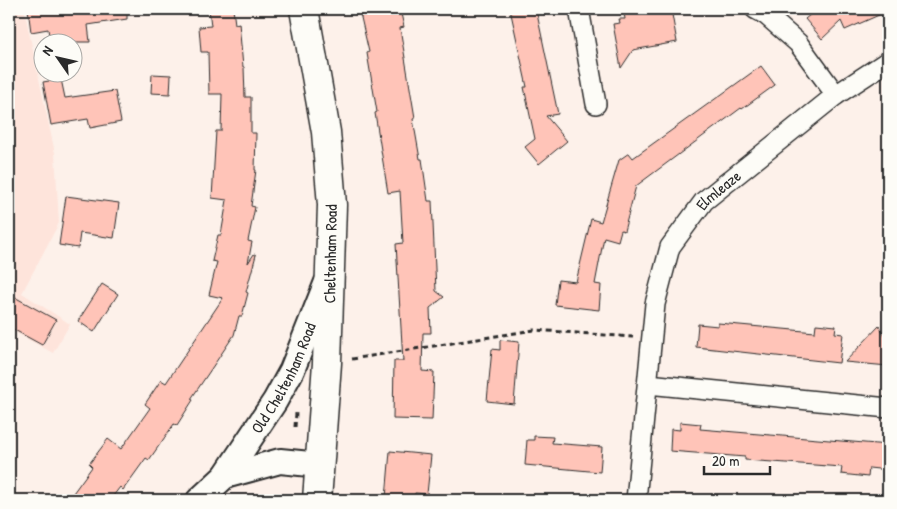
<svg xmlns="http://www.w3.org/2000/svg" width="897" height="509" font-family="'Patrick Hand',sans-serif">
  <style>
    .built { fill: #fee4db }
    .building { fill: #ffc4b8; stroke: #2b2b2b }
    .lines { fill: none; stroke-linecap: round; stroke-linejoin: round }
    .minor-casing { stroke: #2b2b2b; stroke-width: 22 }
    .tertiary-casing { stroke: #2b2b2b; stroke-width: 28 }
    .secondary-casing { stroke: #2b2b2b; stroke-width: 31 }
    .path { stroke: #2b2b2b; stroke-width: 3; stroke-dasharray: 5 4; stroke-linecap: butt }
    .minor { stroke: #fdfcf7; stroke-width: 19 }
    .tertiary { stroke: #fdfcf7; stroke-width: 24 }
    .secondary { stroke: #fdfcf7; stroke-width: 28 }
    .labels { text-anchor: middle; stroke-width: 4; stroke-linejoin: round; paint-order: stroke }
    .street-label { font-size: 16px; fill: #2b2b2b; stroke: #fdfcf7 }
  </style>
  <rect width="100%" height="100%" fill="#fdf1ea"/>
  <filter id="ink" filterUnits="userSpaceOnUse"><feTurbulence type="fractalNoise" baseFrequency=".02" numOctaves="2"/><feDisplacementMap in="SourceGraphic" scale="10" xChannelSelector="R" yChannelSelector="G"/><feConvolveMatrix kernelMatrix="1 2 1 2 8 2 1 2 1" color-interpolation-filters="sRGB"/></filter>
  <g filter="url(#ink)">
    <!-- built -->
    <polygon class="built" points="9,9 24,9 55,153 59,223 22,293 70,324 53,353 9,329"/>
    <!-- building -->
    <g class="building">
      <polygon points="28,9 127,9 127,19 88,25 90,42 50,42 48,29 31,32"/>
      <polygon points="209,9 233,9 235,24 239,23 243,67 244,67 245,97 251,97 251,133 256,133 255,170 256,170 251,206 255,207 248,241 252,242 248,263 254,254 256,255 246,292 248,293 242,316 239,316 234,335 191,399 193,400 177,425 174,424 149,460 146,458 123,490 120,487 110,500 68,500 92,467 89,464 108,439 121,449 150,408 145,404 161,380 166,383 223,298 209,295 217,262 212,261 218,235 221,235 227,200 212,198 216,131 221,131 222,94 209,94 208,52 201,52 199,27 211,26"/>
      <polygon points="359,9 400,9 404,27 400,28 415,118 413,119 420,159 422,159 428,201 432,201 436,291 444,297 430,308 431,333 423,333 422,371 434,372 432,420 393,419 394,361 403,361 396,244 403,243 400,191 388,193 375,113 377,112 367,53 369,52"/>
      <polygon points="510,9 536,9 558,114 546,116 567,141 539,164 525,147 535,139 524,87 527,87"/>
      <polygon points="647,9 671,9 677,42 633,50 621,68 613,24 620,23 619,19 625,19 624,13"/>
      <polygon points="817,9 888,9 888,11 845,30 841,21 822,39 805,19"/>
      <polygon points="761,66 775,85 742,109 741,108 636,186 624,231 621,230 618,241 604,237 595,284 601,285 599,310 555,305 558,280 576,282 591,219 601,222 619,160 629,153 633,158"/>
      <polygon points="152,74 171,75 170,94 151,93"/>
      <polygon points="61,79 65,98 115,91 121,122 90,128 88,119 51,125 43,82"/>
      <polygon points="66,196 119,203 114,238 80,233 78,248 59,245"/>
      <polygon points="102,284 118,294 94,332 78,321"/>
      <polygon points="9,294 56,320 42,345 9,327"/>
      <polygon points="718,323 815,332 816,324 836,326 835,333 843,334 839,363 696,347 698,324 718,326"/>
      <polygon points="879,326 888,341 888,366 845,362"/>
      <polygon points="500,340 519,342 514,404 487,401 492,349 500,350"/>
      <polygon points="680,422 701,424 700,429 888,445 888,470 869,468 868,477 841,474 842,467 745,460 745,457 670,451 671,429 680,430"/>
      <polygon points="534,436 553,437 552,443 602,447 600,472 525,465 527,440 534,440"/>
      <polygon points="390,451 431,455 427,494 415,493 414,500 386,498"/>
    </g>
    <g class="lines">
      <defs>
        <g id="minor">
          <polyline points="579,9 596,104"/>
          <polyline points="755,9 766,15 798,43 836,95"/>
          <polyline points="648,384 888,408"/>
          <path id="s1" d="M636,500L655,304L670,247L704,201L836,95L888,61"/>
        </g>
        <g id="tertiary">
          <polyline points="225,476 280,461 320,465"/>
          <path id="s2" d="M199,500L225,476L275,401L292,370L327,282"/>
        </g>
        <polyline id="secondary" points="304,9 326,132 332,205 327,363 317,500"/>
      </defs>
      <!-- minor casing -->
      <use href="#minor" class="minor-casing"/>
      <!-- tertiary casing -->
      <use href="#tertiary" class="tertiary-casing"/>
      <!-- secondary casing -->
      <use href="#secondary" class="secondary-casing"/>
      <!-- path -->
      <g class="path">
        <polyline points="352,359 534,330 633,337"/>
        <polyline points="295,427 296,413"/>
      </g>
      <!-- minor -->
      <use href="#minor" class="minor"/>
      <!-- tertiary -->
      <use href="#tertiary" class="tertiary"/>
      <!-- secondary -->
      <use href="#secondary" class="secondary"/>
    </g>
  </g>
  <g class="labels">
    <!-- street labels -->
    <g class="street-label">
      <text dy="6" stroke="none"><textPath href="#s1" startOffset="331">Elmleaze</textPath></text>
      <text transform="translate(330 254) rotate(-89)" y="6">Cheltenham Road</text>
      <text dy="6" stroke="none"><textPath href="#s2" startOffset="150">Old Cheltenham Road</textPath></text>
    </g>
  </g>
  <!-- margin -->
  <rect width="897" height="509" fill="none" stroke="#fdfcf7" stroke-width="30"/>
  <rect x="15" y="15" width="867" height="479" fill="none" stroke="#2b2b2b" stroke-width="2" filter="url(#ink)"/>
  <!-- north arrow -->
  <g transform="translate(58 58) rotate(304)"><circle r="24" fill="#fdfcf7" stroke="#a9a8a5"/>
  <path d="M0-4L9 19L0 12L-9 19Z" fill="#2b2b2b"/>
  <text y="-8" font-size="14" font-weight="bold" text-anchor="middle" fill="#2b2b2b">N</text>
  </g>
  <!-- scale -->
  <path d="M704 466v8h66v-8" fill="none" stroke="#2b2b2b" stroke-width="2.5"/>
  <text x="712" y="466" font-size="15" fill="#2b2b2b" stroke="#fdfcf7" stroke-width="4" paint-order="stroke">20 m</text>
</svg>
